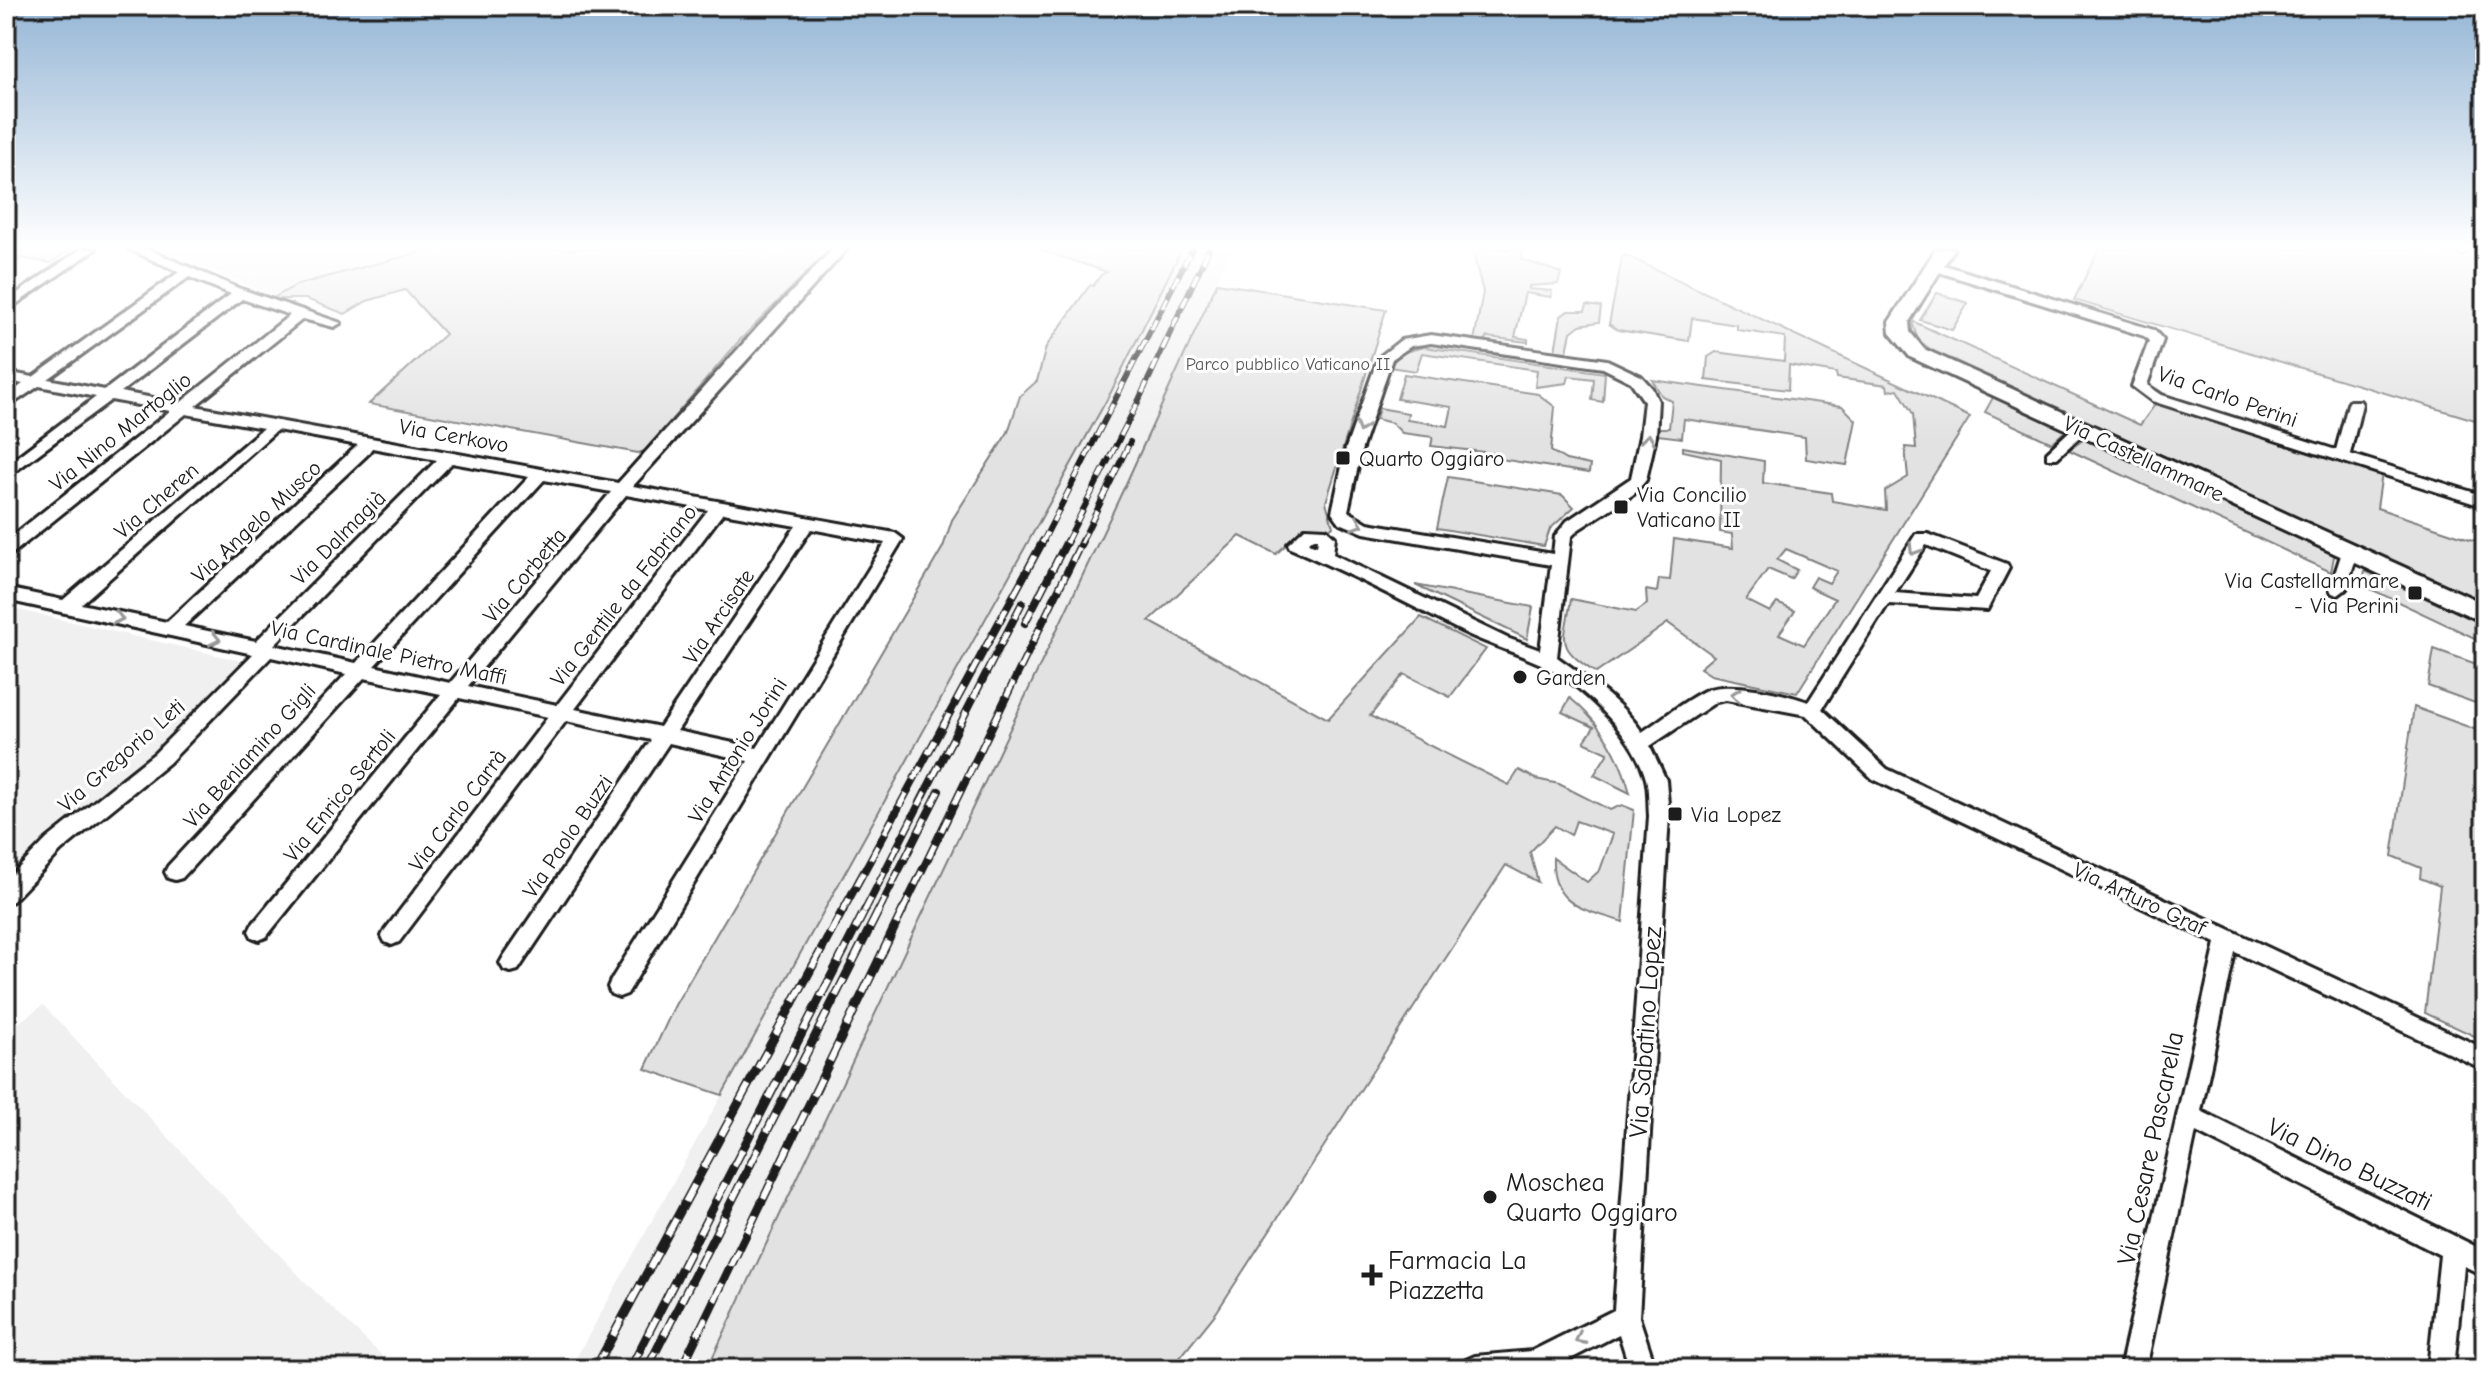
<svg xmlns="http://www.w3.org/2000/svg" width="2491" height="1375" font-family="'Comic Neue',sans-serif">
  <style>
    .built { fill: #f0f0f0 }
    .green { fill: #e2e2e2; stroke: #7f7f7f; stroke-width: 2; fill-rule: evenodd }
    .lines { fill: none; stroke-linecap: round; stroke-linejoin: round }
    .street-casing { stroke: #1c1c1c; stroke-width: 6 }
    .secondary-casing { stroke: #1c1c1c; stroke-width: 6 }
    .street { fill: #fff; fill-rule: evenodd }
    .secondary { fill: #fff; fill-rule: evenodd }
    .rail-far2-casing { stroke: #1c1c1c; stroke-width: 6 }
    .rail-far1-casing { stroke: #1c1c1c; stroke-width: 8 }
    .rail-casing { stroke: #1c1c1c; stroke-width: 9 }
    .rail-far2 { stroke: #fff; stroke-width: 4; stroke-dasharray: 12; stroke-linecap: butt }
    .rail-far1 { stroke: #fff; stroke-width: 5; stroke-dasharray: 15; stroke-linecap: butt }
    .rail { stroke: #fff; stroke-width: 6; stroke-dasharray: 19; stroke-linecap: butt }
    .oneway { stroke: #999 }
    .poi-dot { fill: #1c1c1c; stroke: #fff; stroke-width: 3 }
    .labels { text-anchor: middle; stroke-width: 6; stroke-linejoin: round; paint-order: stroke }
    .far-park-label { font-size: 18px; fill: #575757; stroke: #fff }
    .street-label { font-size: 22px; fill: #1c1c1c; stroke: #fff }
    .poi-label { font-size: 22px; fill: #1c1c1c; stroke: #fff; text-anchor: start }
    .near-street-label { font-size: 26px; fill: #1c1c1c; stroke: #fff }
    .near-poi-label { font-size: 26px; fill: #1c1c1c; stroke: #fff; text-anchor: start }
  </style>
  <rect width="100%" height="100%" fill="#fff"/>
  <filter id="ink" filterUnits="userSpaceOnUse"><feTurbulence type="fractalNoise" baseFrequency=".0125" numOctaves="2"/><feDisplacementMap in="SourceGraphic" scale="16" xChannelSelector="R" yChannelSelector="G"/><feConvolveMatrix kernelMatrix="1 2 1 2 8 2 1 2 1" color-interpolation-filters="sRGB"/></filter>
  <g filter="url(#ink)">
    <!-- built -->
    <g class="built">
      <polygon points="161,249 432,249 296,285 276,297"/>
      <polygon points="1182,249 1231,249 1158,415 707,1369 570,1369 1111,392"/>
      <polygon points="6,607 247,662 146,765 6,881"/>
      <polygon points="43,1005 309,1286 396,1369 6,1369 6,1032"/>
    </g>
    <!-- green -->
    <g class="green">
      <polygon points="21,249 72,249 50,263 22,258 6,267 6,256"/>
      <polygon points="432,249 830,249 739,341 645,451 638,453 369,404 445,334 405,290 367,301 345,314 306,299 272,299 296,285"/>
      <polygon points="1038,249 1182,249 1111,392 722,1095 645,1069 675,1005 943,547 952,520 1008,432 1020,396 1037,381 1046,347 1090,285 1093,286 1101,275 1107,272"/>
      <polygon points="1472,249 1523,249 1521,259 1561,273 1558,284 1529,286 1529,289 1552,291 1551,297 1525,293 1515,337 1528,339 1528,342 1487,337 1483,342 1474,341 1483,292"/>
      <polygon points="2099,249 2441,249 2463,256 2471,249 2485,249 2485,423 2074,300"/>
      <path d="M1625,255L1970,417L1797,693L1711,675L1700,668L1714,656L1668,623L1596,673C1555,645 1564,645 1571,599L1636,612L1647,604L1646,590L1657,592L1659,579L1670,580L1674,539L1733,548L1732,534L1720,532L1721,459L1683,451V447L1764,461L1763,483L1831,493L1832,501L1886,510L1885,491L1908,477L1905,447L1916,448L1913,414L1898,389L1888,391L1887,385L1837,378L1836,373L1789,365L1788,390L1706,380L1708,357L1716,352L1784,361L1785,337L1737,330V325L1692,318L1689,341L1618,330L1609,324L1622,258ZM1786,549L1837,571L1829,583L1815,577L1809,587L1835,599L1804,645L1779,634L1795,611L1777,603L1770,612L1746,600L1768,569L1791,579L1797,570L1777,560Z"/>
      <path d="M1217,283L1386,310L1326,502L1333,526L1325,532L1305,527L1276,554L1240,536L1149,621L1328,719L1421,617L1486,649L1450,697L1404,674L1370,716L1509,785L1519,770L1536,779L1559,784L1610,810L1622,805L1634,810L1623,922C1585,909 1551,907 1553,858L1587,882L1600,870L1613,834L1576,821L1571,835L1555,826L1530,852L1538,882L1506,865L1216,1313L1171,1369H707L1124,488Z"/>
      <polygon points="1937,293 1968,303 1952,330 1920,320"/>
      <polygon points="1587,305 1601,307 1599,322 1580,325 1571,332 1567,352 1555,351 1561,316 1568,311 1585,311"/>
      <polygon points="1912,321 2140,425 2157,402 2382,473 2377,508 2485,544 2485,607 1941,357 1918,340"/>
      <polygon points="1424,347 1605,373 1603,402 1592,400 1594,379 1569,376 1567,383 1535,387 1537,370 1422,353 1416,371 1389,367 1401,353"/>
      <polygon points="1404,374 1538,394 1555,407 1551,451 1566,460 1590,465 1589,473 1500,459 1500,454 1431,446 1433,437 1402,433 1392,423 1376,419 1379,408 1408,413 1407,420 1448,426 1452,407 1397,399"/>
      <polygon points="1652,380 1842,406 1856,420 1847,465 1806,459 1805,437 1684,419 1682,438 1657,435 1659,428 1669,428 1672,401 1662,396"/>
      <polygon points="1995,394 2068,428 2052,443 1985,412"/>
      <polygon points="2087,437 2335,551 2331,572 2069,450"/>
      <polygon points="1448,477 1562,495 1574,507 1550,529 1544,546 1437,528"/>
      <polygon points="2365,571 2447,608 2449,602 2485,619 2485,643 2362,585"/>
      <polygon points="1415,585 1533,607 1527,639"/>
      <polygon points="2434,649 2485,667 2485,714 2478,711 2478,704 2428,686"/>
      <path d="M1570,698C1601,723 1620,755 1630,793L1594,775L1608,753L1584,742L1594,727L1562,712Z"/>
      <polygon points="2414,707 2485,733 2485,1041 2425,1013 2440,886 2420,878 2421,868 2392,856"/>
    </g>
    <g class="lines">
      <defs>
        <g id="street">
          <polygon points="81,249 96,249 6,311 6,301"/>
          <path d="M129,249H147L238,288L341,323L334,327L303,319L195,406L618,483L758,327L833,249H847L633,486L895,533L903,539L627,994L619,997L611,994L608,987L611,980L748,761L669,743L518,970L511,972L504,970L500,963L504,956L651,740L566,721L399,942L392,945L385,942L382,936L385,930L548,717L459,698L266,937L259,940L252,937L249,931L252,925L441,694L364,678L182,878L175,880L168,878L165,872L168,866L346,674L271,657L169,763L61,851L13,901L6,904V881L47,839L155,753L253,654L6,600V588L63,600L263,428L186,414L12,554L6,556V541L170,411L111,400L6,478V465L96,397L39,386L6,408V396L23,384L6,380V372L33,377L179,272ZM189,277L231,294L105,390L48,379ZM242,299L290,315L180,403L121,392ZM277,430L358,445L167,622L81,604ZM372,448L437,460L256,641L184,626L367,455ZM452,463L529,477L356,663L274,645ZM544,480L611,492L450,683L374,666ZM626,495L708,510L557,705L468,686ZM723,513L796,526L660,727L575,709ZM811,529L885,543L757,748L677,731Z"/>
          <polygon points="1934,262 2154,330 2163,340 2147,385 2162,395 2336,450 2348,404 2350,401 2360,401 2362,404 2350,454 2485,496 2485,507 2152,401 2132,386 2149,341 2144,336 1929,269 1929,263"/>
          <path d="M1431,335L1607,360L1641,376L1652,388L1658,401L1656,436L1646,480L1634,494L1579,529L1571,537L1557,657C1588,679 1621,701 1642,732C1662,719 1682,702 1704,691C1728,680 1783,693 1808,702L1916,534H1928L2007,564L2009,568L1987,610L1888,604L1822,709L1887,769L2485,1049V1070L2235,952L2201,1111L2485,1251V1276L2464,1266L2454,1369H2428L2440,1255L2196,1132L2146,1369H2120L2216,943L1873,779L1806,715L1726,700L1716,702L1650,746L1666,780L1669,816L1639,1317L1656,1369H1630L1619,1334L1551,1369H1462L1466,1360L1475,1356L1532,1351L1614,1310L1649,816C1648,804 1649,790 1646,779C1634,735 1582,684 1541,664C1515,652 1487,644 1461,631C1405,602 1348,573 1290,548L1288,544L1305,528L1326,529L1335,537L1333,554L1507,638L1540,650L1551,565L1364,533L1340,523L1332,512L1346,448L1378,358L1401,340ZM1431,343L1603,368L1631,382L1644,401L1640,436L1631,478L1567,521L1555,536L1553,554L1368,523L1348,511L1362,448L1392,359L1411,346ZM1314,538L1318,539L1317,546L1308,543ZM1926,545L1991,571L1976,599L1895,593Z"/>
          <polygon points="2081,423 2089,428 2086,431 2057,458 2047,458 2047,452 2076,425"/>
          <polygon points="2350,546 2358,552 2346,589 2338,595 2332,593 2330,589 2342,552"/>
        </g>
        <polygon id="secondary" points="1936,249 1954,249 1909,322 1910,332 1924,349 2485,604 2485,623 1910,357 1890,333 1889,322"/>
      </defs>
      <!-- street casing -->
      <use href="#street" class="street-casing"/>
      <!-- secondary casing -->
      <use href="#secondary" class="secondary-casing"/>
      <!-- street -->
      <use href="#street" class="street"/>
      <!-- secondary -->
      <use href="#secondary" class="secondary"/>
      <defs>
        <g id="rail-far2">
          <polyline points="1042,543 1192,249"/>
          <polyline points="1066,543 1137,404 1209,249"/>
          <polyline points="1081,543 1130,442"/>
        </g>
        <g id="rail-far1">
          <polyline points="1025,623 1067,541"/>
          <polyline points="842,912 1043,541"/>
          <polyline points="864,912 1022,603"/>
          <polyline points="878,912 939,791"/>
          <polyline points="902,912 1082,541"/>
        </g>
        <g id="rail">
          <polyline points="595,1369 843,910"/>
          <polyline points="630,1369 865,910"/>
          <polyline points="647,1369 879,910"/>
          <polyline points="681,1369 903,910"/>
        </g>
      </defs>
      <!-- rail-far2 casing -->
      <use href="#rail-far2" class="rail-far2-casing"/>
      <!-- rail-far1 casing -->
      <use href="#rail-far1" class="rail-far1-casing"/>
      <!-- rail casing -->
      <use href="#rail" class="rail-casing"/>
      <!-- rail-far2 -->
      <use href="#rail-far2" class="rail-far2"/>
      <!-- rail-far1 -->
      <use href="#rail-far1" class="rail-far1"/>
      <!-- rail -->
      <use href="#rail" class="rail"/>
    </g>
    <!-- one-way arrows -->
    <defs><path id="oneway-chevron" d="M-2-3.5L2.5 0L-2 3.5" fill="none" stroke-width="1.6" stroke-linecap="round" stroke-linejoin="round" transform="scale(2)"/></defs>
    <g class="oneway">
      <use href="#oneway-chevron" transform="translate(1361 427) rotate(108)"/>
      <use href="#oneway-chevron" transform="translate(1648 439) rotate(-83)"/>
      <use href="#oneway-chevron" transform="translate(1358 524) rotate(21)"/>
      <use href="#oneway-chevron" transform="translate(1914 550) rotate(122)"/>
      <use href="#oneway-chevron" transform="translate(118 618) rotate(12)"/>
      <use href="#oneway-chevron" transform="translate(215 639) rotate(12)"/>
      <use href="#oneway-chevron" transform="translate(1736 695) rotate(-174)"/>
      <use href="#oneway-chevron" transform="translate(1580 1339) rotate(152)"/>
    </g>
  </g>
  <!-- sky -->
  <linearGradient id="sky" x2="0" y2="1"><stop stop-color="#95b6d5"/><stop offset="0.56" stop-color="#fff"/><stop offset="1" stop-color="#fff" stop-opacity="0"/></linearGradient>
  <rect width="2491" height="441" fill="url(#sky)"/>
  <!-- markers -->
  <g class="poi-dot">
    <rect x="1335" y="450" width="16" height="16" rx="4"/>
    <rect x="1613" y="499" width="16" height="16" rx="4"/>
    <rect x="2407" y="585" width="16" height="16" rx="4"/>
    <circle cx="1520" cy="677" r="8"/>
    <rect x="1667" y="806" width="16" height="16" rx="4"/>
    <circle cx="1490" cy="1197" r="8"/>
    <path d="M1368 1263h8v8h8v8h-8v8h-8v-8h-8v-8h8z"/>
  </g>
  <g class="labels">
    <!-- far-park labels -->
    <g class="far-park-label">
      <text x="1288" y="370">Parco pubblico Vaticano II</text>
    </g>
    <!-- street labels -->
    <g class="street-label">
      <text transform="translate(2228 396) rotate(19)" y="8">Via Carlo Perini</text>
      <text transform="translate(120 431) rotate(-39)" y="8">Via Nino Martoglio</text>
      <text transform="translate(454 435) rotate(10)" y="8">Via Cerkovo</text>
      <text transform="translate(2144 458) rotate(25)" y="8">Via Castellammare</text>
      <text transform="translate(156 500) rotate(-41)" y="8">Via Cheren</text>
      <text transform="translate(256 521) rotate(-43)" y="8">Via Angelo Musco</text>
      <text transform="translate(338 537) rotate(-45)" y="8">Via Dalmagià</text>
      <text transform="translate(524 575) rotate(-50)" y="8">Via Corbetta</text>
      <text transform="translate(623 595) rotate(-52)" y="8">Via Gentile da Fabriano</text>
      <text transform="translate(718 616) rotate(-56)" y="8">Via Arcisate</text>
      <text transform="translate(389 652) rotate(12)" y="8">Via Cardinale Pietro Maffi</text>
      <text transform="translate(737 750) rotate(-58)" y="8">Via Antonio Jorini</text>
      <text transform="translate(121 755) rotate(-41)" y="8">Via Gregorio Leti</text>
      <text transform="translate(249 755) rotate(-48)" y="8">Via Beniamino Gigli</text>
      <text transform="translate(339 795) rotate(-51)" y="8">Via Enrico Sertoli</text>
      <text transform="translate(457 810) rotate(-53)" y="8">Via Carlo Carrà</text>
      <text transform="translate(567 836) rotate(-56)" y="8">Via Paolo Buzzi</text>
      <text transform="translate(2140 898) rotate(25)" y="8">Via Arturo Graf</text>
    </g>
    <!-- poi labels -->
    <g class="poi-label">
      <text x="1359" y="466">Quarto Oggiaro</text>
      <text x="1637" y="502">Via Concilio<tspan x="1637" dy="25">Vaticano II</tspan></text>
      <text x="2399" y="588" text-anchor="end">Via Castellammare<tspan x="2399" dy="25">- Via Perini</tspan></text>
      <text x="1536" y="685">Garden</text>
      <text x="1691" y="822">Via Lopez</text>
    </g>
    <!-- near-street labels -->
    <g class="near-street-label">
      <text transform="translate(1645 1032) rotate(-86)" y="9">Via Sabatino Lopez</text>
      <text transform="translate(2150 1148) rotate(-78)" y="9">Via Cesare Pascarella</text>
      <text transform="translate(2350 1164) rotate(26)" y="9">Via Dino Buzzati</text>
    </g>
    <!-- near-poi labels -->
    <g class="near-poi-label">
      <text x="1506" y="1191">Moschea<tspan x="1506" dy="30">Quarto Oggiaro</tspan></text>
      <text x="1388" y="1269">Farmacia La<tspan x="1388" dy="30">Piazzetta</tspan></text>
    </g>
  </g>
  <!-- margin -->
  <rect width="2491" height="1375" fill="none" stroke="#fff" stroke-width="32"/>
  <rect x="16" y="16" width="2459" height="1343" fill="none" stroke="#1c1c1c" stroke-width="3" filter="url(#ink)"/>
</svg>
